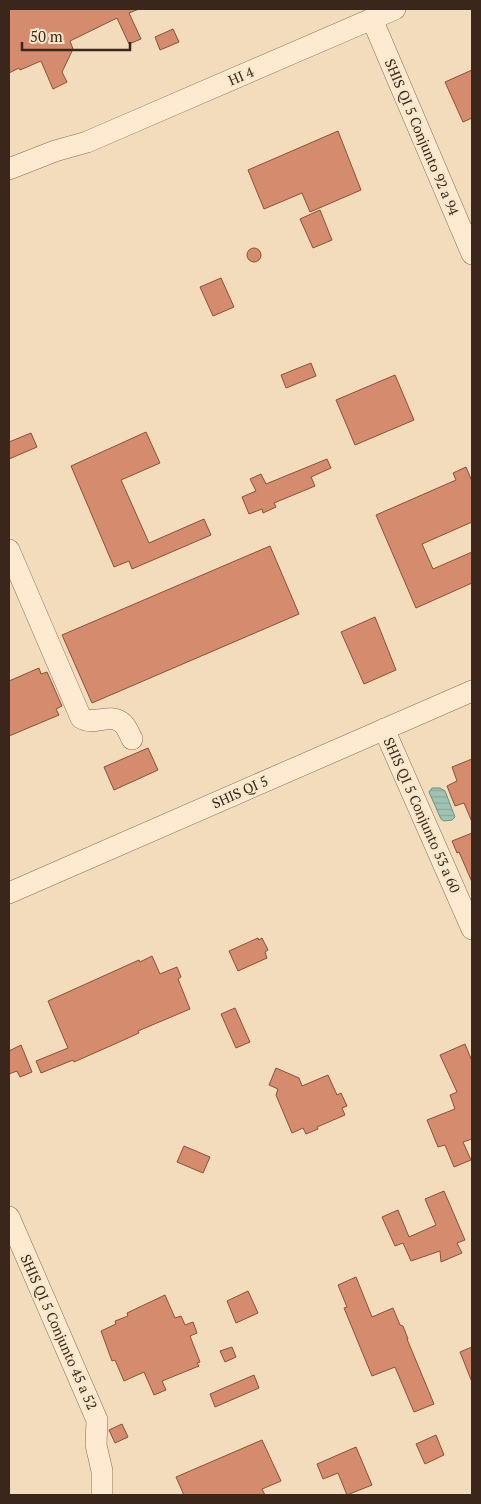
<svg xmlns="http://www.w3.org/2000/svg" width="481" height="1504" font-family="'PT Serif',serif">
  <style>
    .water { fill: url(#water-rules); stroke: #679282 }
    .building { fill: #d58c6e; stroke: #8e4f37 }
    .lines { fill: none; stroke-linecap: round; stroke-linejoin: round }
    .minor-casing { stroke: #8c6b54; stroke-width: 22 }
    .minor { stroke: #fdead0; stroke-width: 21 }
    .labels { text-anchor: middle; stroke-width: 5; stroke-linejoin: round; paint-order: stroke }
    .street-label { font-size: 14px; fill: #3a261a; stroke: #f9e7cd }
  </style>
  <defs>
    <pattern id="water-rules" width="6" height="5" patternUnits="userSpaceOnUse" patternTransform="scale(1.25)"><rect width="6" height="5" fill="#a1c3b5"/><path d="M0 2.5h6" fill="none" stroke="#8ba79b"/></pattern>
  </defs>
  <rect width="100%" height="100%" fill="#f3dcbc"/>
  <!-- water -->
  <polygon class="water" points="432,788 440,788 445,791 455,817 452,820 444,821 441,819 429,792"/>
  <!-- building -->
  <g class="building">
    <polygon points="9,9 139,9 129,13 141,39 129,44 117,18 70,41 73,49 62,72 67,82 53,89 41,61 20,70 19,68 9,73"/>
    <polygon points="173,29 179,42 160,50 155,37"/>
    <polygon points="472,70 472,118 463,122 445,82"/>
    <polygon points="338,131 361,190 310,212 302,193 264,209 248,170"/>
    <polygon points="320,210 332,240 313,248 300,219"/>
    <circle cx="254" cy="255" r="7"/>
    <polygon points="221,278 234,307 213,316 200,287"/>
    <polygon points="311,363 316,376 286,388 281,375"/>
    <polygon points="395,375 414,420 355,445 336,400"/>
    <polygon points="146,432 160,463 121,480 149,543 204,519 211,535 132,569 129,561 114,567 71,466"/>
    <polygon points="31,433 37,447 9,459 9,442"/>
    <polygon points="327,459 331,468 311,477 315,486 274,503 276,507 263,513 262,509 249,514 242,497 256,491 250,479 261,474 266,484"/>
    <polygon points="466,467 472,481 472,522 422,544 433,569 472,552 472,583 416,608 376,515 456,480 453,473"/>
    <polygon points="270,546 299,614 92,703 62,635"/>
    <polygon points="375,617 396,670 364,684 341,632"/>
    <polygon points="39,668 41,674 47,672 62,706 56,709 59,715 9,736 9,681"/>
    <polygon points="148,748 158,770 114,790 104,767"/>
    <polygon points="472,759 472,822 464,803 455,806 447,786 457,781 452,767"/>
    <polygon points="472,833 472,882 459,852 457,853 452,841"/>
    <polygon points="258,938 259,940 262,938 268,950 265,952 267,958 238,971 229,951"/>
    <polygon points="152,956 160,974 177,967 181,977 178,979 190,1009 138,1031 139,1033 117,1043 74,1062 73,1060 41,1073 36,1061 68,1048 48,1001 139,960 140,962"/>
    <polygon points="235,1008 250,1042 236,1048 221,1014"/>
    <polygon points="465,1044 472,1061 472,1139 463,1142 471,1160 454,1167 445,1145 438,1147 427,1120 455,1109 450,1095 457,1092 440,1055"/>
    <polygon points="21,1045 32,1072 20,1077 17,1071 9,1074 9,1051"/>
    <polygon points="276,1068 299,1078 302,1086 328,1075 337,1095 341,1093 347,1106 342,1108 345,1115 317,1127 318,1129 306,1134 303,1128 292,1133 276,1095 278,1089 269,1085"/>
    <polygon points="184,1146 210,1157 203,1173 177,1162"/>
    <polygon points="444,1191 465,1240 457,1243 462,1253 441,1262 440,1251 411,1261 403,1243 395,1246 382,1217 398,1210 409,1237 436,1225 425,1199"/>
    <polygon points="356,1277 372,1317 393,1308 400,1325 403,1326 408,1339 407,1339 434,1404 414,1412 395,1367 372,1376 344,1308 347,1307 338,1285"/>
    <polygon points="248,1291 258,1313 236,1323 227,1301"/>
    <polygon points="165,1295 175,1318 181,1316 185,1325 193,1322 197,1333 190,1336 200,1362 197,1363 199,1366 162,1381 166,1390 154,1395 144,1372 124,1381 115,1360 112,1361 101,1331 116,1324 115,1321 128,1316 127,1313"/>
    <polygon points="232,1347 236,1357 225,1362 220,1351"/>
    <polygon points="472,1347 472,1382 460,1352"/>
    <polygon points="254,1375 259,1388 215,1407 210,1394"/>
    <polygon points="122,1424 128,1437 115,1443 109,1430"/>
    <polygon points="436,1435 444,1455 425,1464 416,1444"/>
    <polygon points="262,1440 281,1481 262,1489 265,1495 184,1495 176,1477"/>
    <polygon points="356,1447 372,1485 347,1495 338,1473 323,1479 317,1464"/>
  </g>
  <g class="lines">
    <defs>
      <g id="minor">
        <polyline points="372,19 472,254"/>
        <polyline points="9,169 55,151 87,142 395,9"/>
        <path d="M9,550L81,718C94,726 109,713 121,722C126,725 129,733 132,739"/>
        <polyline points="384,729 472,929"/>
        <polyline points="9,893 472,691"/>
        <polyline points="9,1217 97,1420 96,1445 102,1471 102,1495"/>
      </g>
    </defs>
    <!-- minor casing -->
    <use href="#minor" class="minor-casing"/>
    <!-- minor -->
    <use href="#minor" class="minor"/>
  </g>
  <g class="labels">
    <!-- street labels -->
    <g class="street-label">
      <text transform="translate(241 76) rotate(-23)" y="5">HI 4</text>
      <text transform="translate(422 137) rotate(67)" y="5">SHIS QI 5 Conjunto 92 a 94</text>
      <text transform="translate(240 792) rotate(-24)" y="5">SHIS QI 5</text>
      <text transform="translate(422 815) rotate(66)" y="5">SHIS QI 5 Conjunto 53 a 60</text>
      <text transform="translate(59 1332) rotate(66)" y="5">SHIS QI 5 Conjunto 45 a 52</text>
    </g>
  </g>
  <!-- border -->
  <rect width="481" height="1504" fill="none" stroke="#3a261a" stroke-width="20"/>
  <!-- scale -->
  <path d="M22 42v8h108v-8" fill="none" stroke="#3a261a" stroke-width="2.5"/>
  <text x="30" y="42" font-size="15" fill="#3a261a" stroke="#f9e7cd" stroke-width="4" paint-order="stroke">50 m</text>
</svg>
